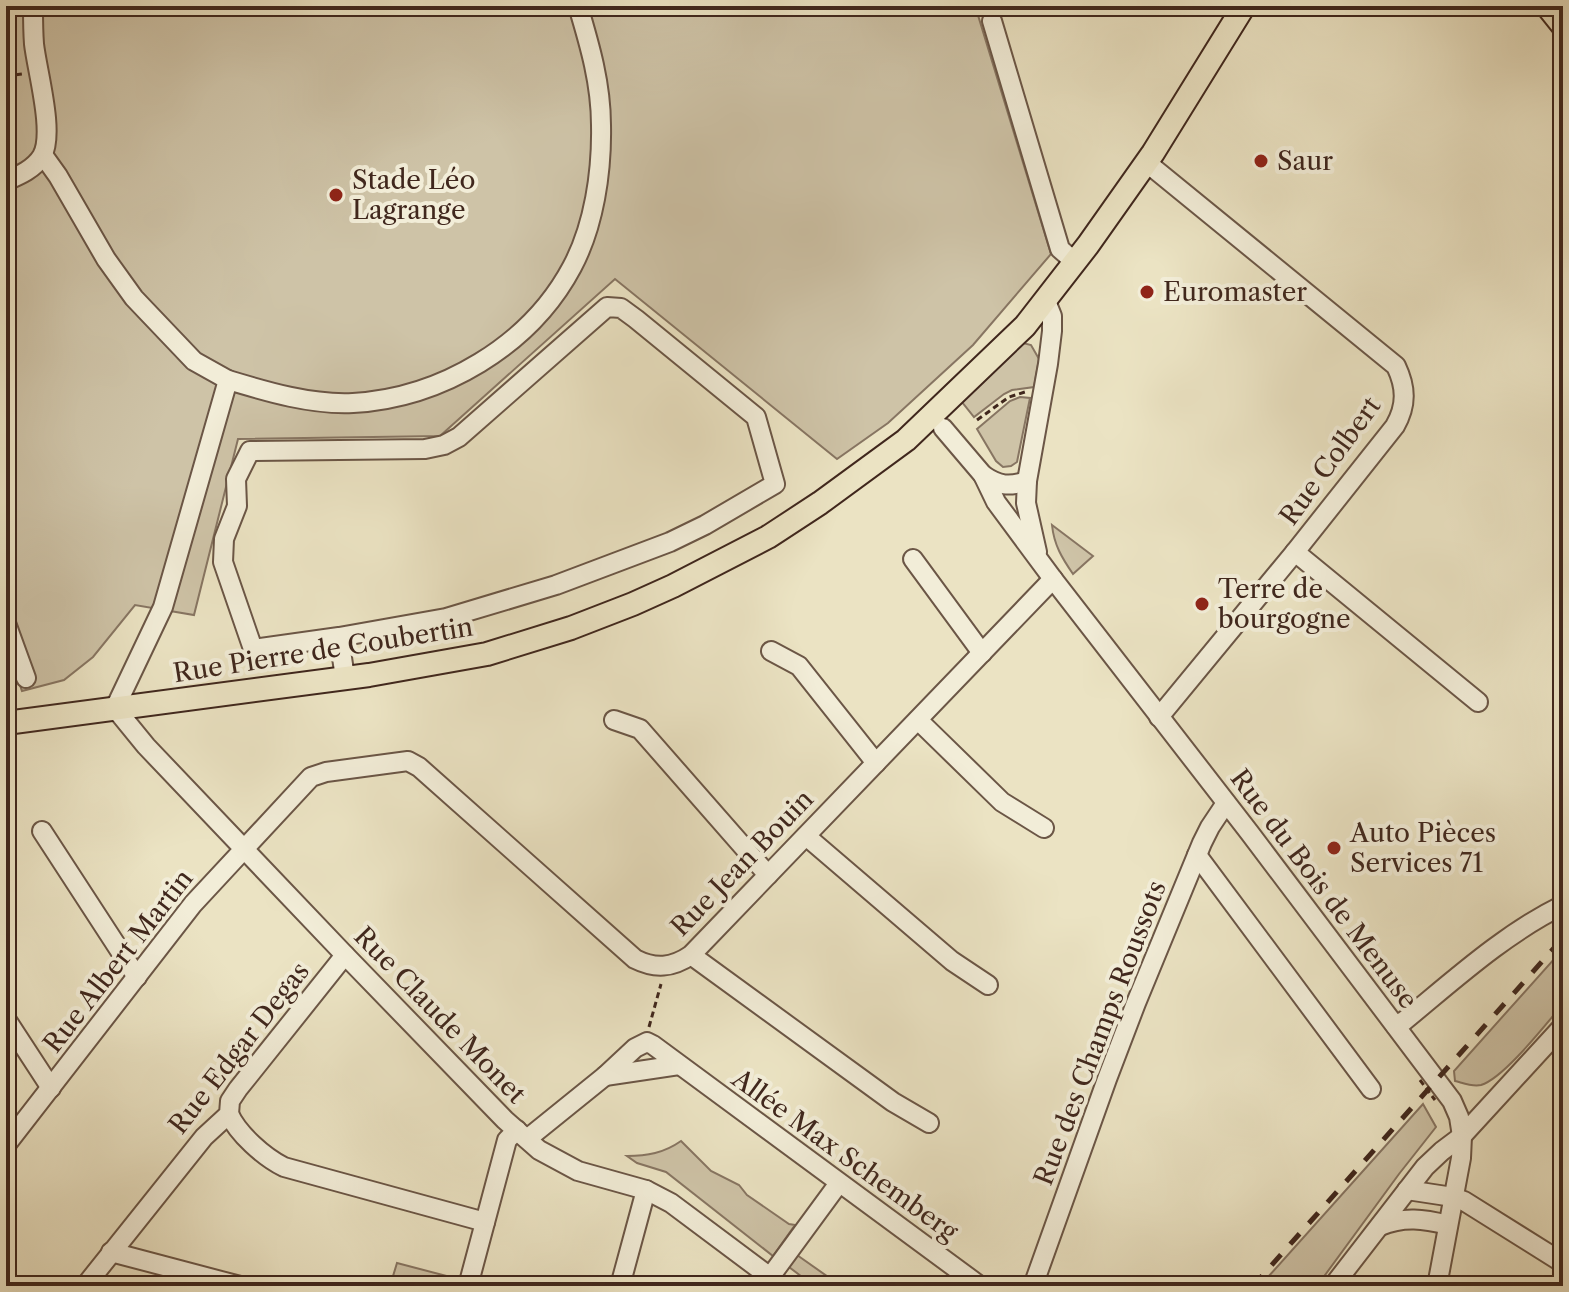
<svg xmlns="http://www.w3.org/2000/svg" width="1569" height="1292" font-family="'Libre Caslon Text',serif">
  <style>
    .green { fill: #cec3a7; stroke: #877562; stroke-width: 2 }
    .lines { fill: none; stroke-linecap: round; stroke-linejoin: round }
    .minor-casing { stroke: #6b5646; stroke-width: 22 }
    .major-casing { stroke: #40271d; stroke-width: 26 }
    .path { stroke: #40271d; stroke-width: 3; stroke-dasharray: 6 4; stroke-linecap: butt }
    .minor { stroke: #f2edd8; stroke-width: 18 }
    .major { stroke: #ebe3c3; stroke-width: 22 }
    .rail { stroke: #40271d; stroke-width: 5; stroke-dasharray: 14 14; stroke-linecap: butt }
    .path-bridge { stroke: #40271d; stroke-width: 3; stroke-dasharray: 6 4; stroke-linecap: butt }
    .poi-dot { fill: #8f2418; stroke: #f2edd8; stroke-width: 3 }
    .labels { text-anchor: middle; stroke-width: 8; stroke-linejoin: round; paint-order: stroke }
    .poi-label { font-size: 26px; fill: #40271d; stroke: #f2edd8; text-anchor: start }
    .street-label { font-size: 26px; fill: #40271d; stroke: #f2edd8 }
  </style>
  <rect width="100%" height="100%" fill="#ebe3c3"/>
  <filter id="stains"><feTurbulence type="fractalNoise" baseFrequency=".0025" numOctaves="4"/><feColorMatrix values="0 0 0 0 .2 0 0 0 0 .09 0 0 0 0 .02 0 0 0 .5 -.17"/></filter>
  <radialGradient id="worn" r=".72"><stop offset=".6" stop-color="#630" stop-opacity="0"/><stop offset="1" stop-color="#630" stop-opacity=".3"/></radialGradient>
  <!-- green -->
  <g class="green">
    <polygon points="6,6 968,6 977,12 1051,254 973,345 888,423 837,459 615,279 440,436 238,439 194,615 135,605 93,657 64,680 22,691 6,646"/>
    <polygon points="1023,343 1031,345 1039,359 1034,387 1012,390 1004,394 974,417 962,402"/>
    <polygon points="1020,397 1030,398 1017,462 1011,466 1003,467 996,461 977,429 1010,401"/>
    <path d="M1052,525L1093,556L1073,574C1062,558 1054,545 1052,525Z"/>
    <path d="M1563,949V1004C1546,1024 1504,1078 1481,1085C1472,1087 1463,1083 1455,1081L1454,1071Z"/>
    <polygon points="1423,1104 1436,1127 1399,1174 1317,1286 1260,1286"/>
    <path d="M681,1141L711,1171L739,1185L747,1195L789,1224L795,1225L773,1256L666,1172L637,1163L627,1156C647,1156 664,1153 681,1141Z"/>
    <polygon points="797,1255 841,1286 814,1286 789,1267"/>
    <polygon points="397,1263 458,1279 456,1286 390,1286"/>
  </g>
  <g class="lines">
    <defs>
      <g id="minor">
        <path d="M578,6C590,46 601,84 601,125C602,172 594,226 572,267C530,346 441,398 353,403C311,405 268,392 228,380L163,607L115,708L146,746L345,955L505,1120L539,1150L578,1171L646,1190L671,1203L782,1286"/>
        <polyline points="992,21 1060,249 1075,262"/>
        <polyline points="43,155 58,176 106,259 134,298 194,361 228,380"/>
        <path d="M1146,162L1396,366C1406,387 1407,405 1395,426L1295,552L1159,717"/>
        <path d="M6,181C20,175 34,169 42,156C55,133 37,71 34,44C33,31 33,19 33,6"/>
        <polyline points="943,428 983,475 996,502 1053,579 1249,832 1452,1101 1459,1117 1462,1136 1461,1158 1437,1286"/>
        <path d="M983,475C999,486 1009,487 1027,481"/>
        <polyline points="1037,552 1026,503 1027,481 1048,364 1052,331 1052,316 1046,301"/>
        <polyline points="1295,552 1478,702"/>
        <polyline points="913,559 982,653"/>
        <polyline points="6,623 26,678"/>
        <polyline points="339,637 446,618 556,585 670,542 705,525 775,484 756,417 636,319 621,308 607,307 459,437 444,445 425,449 250,451 236,479 237,506 224,539 223,562 253,649 339,637 345,678"/>
        <polyline points="771,651 799,666 876,763"/>
        <polyline points="614,720 640,729 768,875"/>
        <polyline points="918,720 1002,802 1044,828"/>
        <polyline points="42,831 137,977"/>
        <polyline points="806,836 952,961 988,985"/>
        <polyline points="1197,855 1371,1089"/>
        <polyline points="691,955 893,1102 929,1123"/>
        <polyline points="6,1019 51,1088"/>
        <path d="M1395,1025L1404,1021C1454,980 1504,934 1563,905"/>
        <polyline points="605,1076 679,1065"/>
        <path d="M229,1114C238,1134 264,1157 284,1167L485,1222"/>
        <polyline points="527,1139 605,1076 635,1048 647,1042 653,1045 980,1286"/>
        <path d="M6,1145L193,904L311,777L326,772L408,761L419,767L635,959C655,969 672,968 691,955L1053,579"/>
        <polyline points="1407,1190 1453,1197 1464,1201 1563,1263"/>
        <path d="M1380,1226C1404,1216 1424,1219 1448,1225"/>
        <polyline points="111,1252 240,1286"/>
        <polyline points="770,1277 839,1183"/>
        <polyline points="85,1286 204,1137 229,1114 230,1101 238,1089 345,955"/>
        <polyline points="468,1286 507,1140 517,1130"/>
        <polyline points="620,1286 646,1190"/>
        <polyline points="1033,1286 1107,1079 1136,1003 1202,843 1210,827 1226,803"/>
        <polyline points="1333,1286 1425,1167 1442,1151 1462,1136 1563,1026"/>
      </g>
      <g id="major">
        <polyline points="1547,6 1563,26"/>
        <polyline points="6,723 369,675 487,654 571,628 633,604 673,586 768,537 820,503 906,440 1025,326 1088,245 1153,153 1244,6"/>
      </g>
    </defs>
    <!-- minor casing -->
    <use href="#minor" class="minor-casing"/>
    <!-- major casing -->
    <use href="#major" class="major-casing"/>
    <!-- path -->
    <g class="path">
      <polyline points="6,76 22,74"/>
      <polyline points="977,420 1009,397 1025,392"/>
      <polyline points="649,1027 661,984"/>
    </g>
    <!-- minor -->
    <use href="#minor" class="minor"/>
    <!-- major -->
    <use href="#major" class="major"/>
    <!-- rail -->
    <polyline class="rail" points="1253,1286 1563,938"/>
    <!-- path-bridge -->
    <polyline class="path-bridge" points="1420,1080 1435,1100"/>
  </g>
  <!-- markers -->
  <g class="poi-dot">
    <circle cx="1261" cy="161" r="8"/>
    <circle cx="336" cy="195" r="8"/>
    <circle cx="1147" cy="292" r="8"/>
    <circle cx="1202" cy="604" r="8"/>
    <circle cx="1334" cy="848" r="8"/>
  </g>
  <g class="labels">
    <!-- poi labels -->
    <g class="poi-label">
      <text x="1277" y="170">Saur</text>
      <text x="352" y="189">Stade Léo<tspan x="352" dy="30">Lagrange</tspan></text>
      <text x="1163" y="301">Euromaster</text>
      <text x="1218" y="598">Terre de<tspan x="1218" dy="30">bourgogne</tspan></text>
      <text x="1350" y="842">Auto Pièces<tspan x="1350" dy="30">Services 71</tspan></text>
    </g>
    <!-- street labels -->
    <g class="street-label">
      <text transform="translate(1330 461) rotate(-54)" y="9">Rue Colbert</text>
      <text transform="translate(323 650) rotate(-9)" y="9">Rue Pierre de Coubertin</text>
      <text transform="translate(742 863) rotate(-46)" y="9">Rue Jean Bouin</text>
      <text transform="translate(1324 889) rotate(53)" y="9">Rue du Bois de Menuse</text>
      <text transform="translate(118 961) rotate(-52)" y="9">Rue Albert Martin</text>
      <text transform="translate(440 1015) rotate(46)" y="9">Rue Claude Monet</text>
      <text transform="translate(1100 1033) rotate(-69)" y="9">Rue des Champs Roussots</text>
      <text transform="translate(239 1048) rotate(-52)" y="9">Rue Edgar Degas</text>
      <text transform="translate(845 1155) rotate(36)" y="9">Allée Max Schemberg</text>
    </g>
  </g>
  <!-- margin -->
  <rect width="1569" height="1292" fill="none" stroke="#ebe3c3" stroke-width="32"/>
  <rect x="8" y="8" width="1553" height="1276" fill="none" stroke="#40271d" stroke-width="4"/>
  <rect x="16" y="16" width="1537" height="1260" fill="none" stroke="#40271d" stroke-width="2"/>
  <rect width="100%" height="100%" filter="url(#stains)"/>
  <rect width="100%" height="100%" fill="url(#worn)"/>
</svg>
